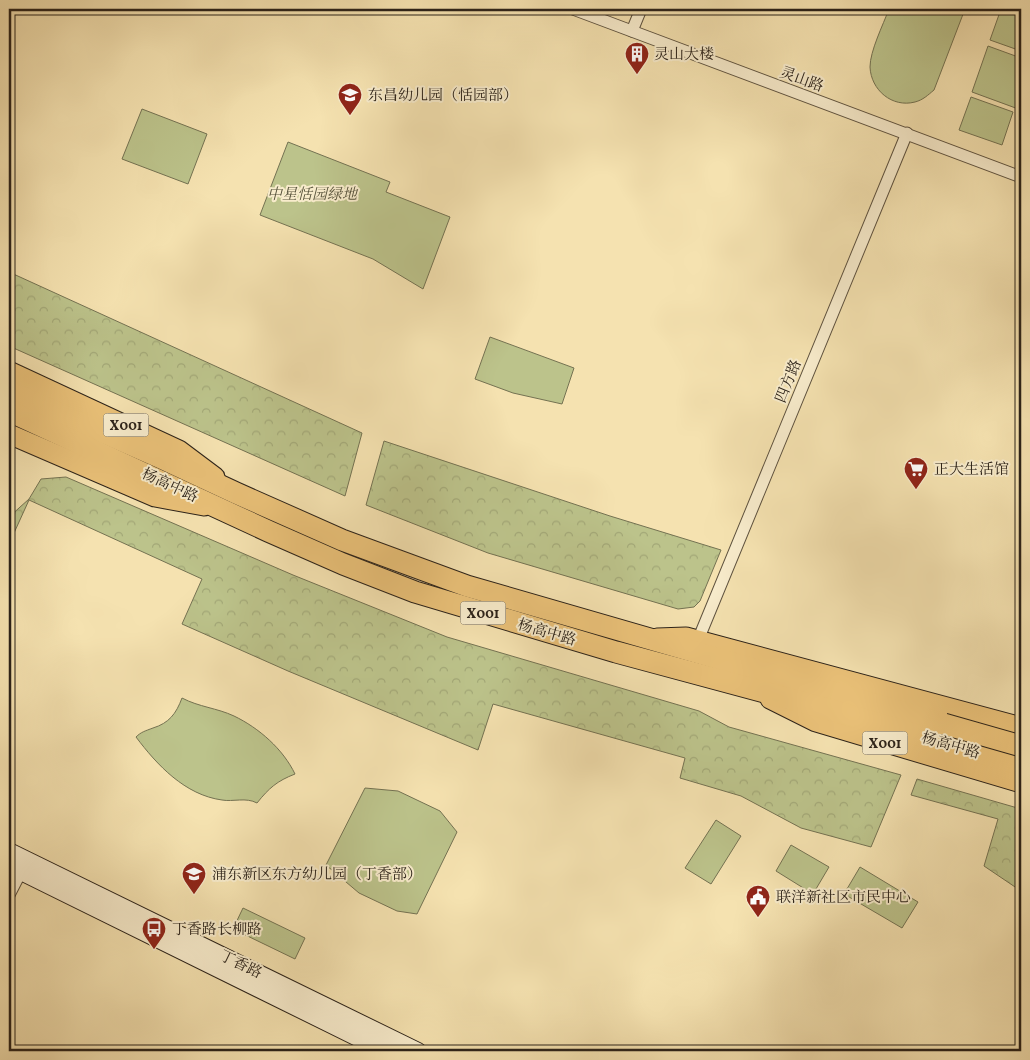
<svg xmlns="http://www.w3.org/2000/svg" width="1030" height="1060" font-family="Vollkorn,'Noto Serif SC',serif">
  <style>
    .green { fill: #bcc38b; stroke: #747252 }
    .forest { fill: url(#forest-crowns); stroke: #747252 }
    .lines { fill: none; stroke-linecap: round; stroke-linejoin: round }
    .street-casing { stroke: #5e523f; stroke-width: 13 }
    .secondary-casing { stroke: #2b2219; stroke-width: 18 }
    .primary-casing { stroke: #2b2219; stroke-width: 21 }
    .highway-casing { stroke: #2b2219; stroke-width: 23 }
    .street { stroke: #f8eccc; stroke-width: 11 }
    .secondary { stroke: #f8eccc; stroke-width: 16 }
    .primary { stroke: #eac178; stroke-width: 19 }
    .highway { stroke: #eac178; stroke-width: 21 }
    .highway-bridge-casing { stroke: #2b2219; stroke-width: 23; stroke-linecap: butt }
    .highway-bridge { stroke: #eac178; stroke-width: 21 }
    .labels { text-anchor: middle; stroke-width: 4; stroke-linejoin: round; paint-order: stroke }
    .shield { fill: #f8eccc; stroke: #685f4f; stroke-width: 1 }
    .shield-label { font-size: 14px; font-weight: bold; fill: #2b2219 }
    .poi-label { font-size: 15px; fill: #2b2219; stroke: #f8eccc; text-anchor: start }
    .street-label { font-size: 15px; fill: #2b2219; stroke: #f8eccc }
    .park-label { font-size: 15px; font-style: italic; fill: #56523b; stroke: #f8eccc }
  </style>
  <defs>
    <pattern id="forest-crowns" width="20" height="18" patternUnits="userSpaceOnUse" patternTransform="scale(1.25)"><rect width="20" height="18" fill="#bcc38b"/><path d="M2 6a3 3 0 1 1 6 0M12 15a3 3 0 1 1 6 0" fill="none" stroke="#a2a777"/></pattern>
  </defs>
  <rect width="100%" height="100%" fill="#f5e2b0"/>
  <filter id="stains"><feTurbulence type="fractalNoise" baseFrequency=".004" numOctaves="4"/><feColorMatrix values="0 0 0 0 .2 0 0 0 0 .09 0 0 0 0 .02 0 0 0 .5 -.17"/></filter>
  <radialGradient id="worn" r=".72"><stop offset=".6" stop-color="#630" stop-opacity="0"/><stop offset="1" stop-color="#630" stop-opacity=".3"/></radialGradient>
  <!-- green -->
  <g class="green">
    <path d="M889,9H965L934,90C928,95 923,100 915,102C892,108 871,90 870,67C870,51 883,25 889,9Z"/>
    <polygon points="1001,9 1021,9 1021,51 990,40"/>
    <polygon points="988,46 1021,58 1021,110 972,92"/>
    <polygon points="971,97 1013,112 1002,145 959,130"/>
    <polygon points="142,109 207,134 188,184 122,159"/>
    <polygon points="288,142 390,182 386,192 450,217 423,289 373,259 260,215"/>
    <polygon points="490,337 574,368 562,404 513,393 475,379"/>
    <path d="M182,698C199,707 217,708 234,716C259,728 283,749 295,774C277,781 269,788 257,803C246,797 233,802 222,800C185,795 157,765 136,737C141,732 145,731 153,728C169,723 176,714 182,698Z"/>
    <polygon points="365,788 398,791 440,811 457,832 417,914 397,911 359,893 326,865"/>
    <polygon points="716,820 741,836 711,884 685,868"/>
    <polygon points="791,845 829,867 813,894 776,871"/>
    <polygon points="860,867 918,902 902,928 844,894"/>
    <polygon points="243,908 305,938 295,959 233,929"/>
  </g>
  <!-- forest -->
  <g class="forest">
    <polygon points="9,272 362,433 345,496 9,346"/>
    <polygon points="384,441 610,516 721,550 700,601 694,607 678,609 488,553 366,505"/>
    <polygon points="66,477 293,575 447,637 699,711 729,727 901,775 871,847 801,828 741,796 680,778 685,758 493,704 478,750 288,671 182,624 202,579 29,500 9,544 9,517 29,499 41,479"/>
    <polygon points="917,779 1021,809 1021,891 984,866 998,819 911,795"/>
  </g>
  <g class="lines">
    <defs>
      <g id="street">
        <polyline points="573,9 1021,177"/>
        <polyline points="632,31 641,9"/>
        <polyline points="698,640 907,133"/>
        <polyline points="9,895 24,866"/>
      </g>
      <g id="secondary">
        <polyline points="9,851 418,1051"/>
        <polyline points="9,866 384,1051"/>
      </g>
      <g id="primary">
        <polyline points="9,371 179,450 215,477"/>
        <polyline points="9,434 155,497 204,506"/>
        <polyline points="657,638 686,637 1021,727"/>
        <polyline points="770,699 816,722 1021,783"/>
      </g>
      <g id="highway">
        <polyline points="9,391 161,458 236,493 342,540 467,586 944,724"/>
        <polyline points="9,411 268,531 343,564 415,592 616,652 831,710 1021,765"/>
      </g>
    </defs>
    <!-- street casing -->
    <use href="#street" class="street-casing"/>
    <!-- secondary casing -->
    <use href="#secondary" class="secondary-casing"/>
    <!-- primary casing -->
    <use href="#primary" class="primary-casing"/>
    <!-- highway casing -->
    <use href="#highway" class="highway-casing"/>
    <!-- street -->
    <use href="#street" class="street"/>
    <!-- secondary -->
    <use href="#secondary" class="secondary"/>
    <!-- primary -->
    <use href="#primary" class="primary"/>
    <!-- highway -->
    <use href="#highway" class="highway"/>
    <defs>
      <polyline id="highway-bridge" points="944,724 1021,746"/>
    </defs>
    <!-- highway-bridge casing -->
    <use href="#highway-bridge" class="highway-bridge-casing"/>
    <!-- highway-bridge -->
    <use href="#highway-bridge" class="highway-bridge"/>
  </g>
  <!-- icons -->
  <defs>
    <symbol id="building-pin" viewBox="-11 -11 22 30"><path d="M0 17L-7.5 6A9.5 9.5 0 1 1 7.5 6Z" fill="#8f2418" stroke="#f8eccc"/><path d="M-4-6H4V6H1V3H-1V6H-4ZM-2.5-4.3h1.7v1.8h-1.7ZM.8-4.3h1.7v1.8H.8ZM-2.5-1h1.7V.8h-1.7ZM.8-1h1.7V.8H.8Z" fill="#fff"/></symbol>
    <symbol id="school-pin" viewBox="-11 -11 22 30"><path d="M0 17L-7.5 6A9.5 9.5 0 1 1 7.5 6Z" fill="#8f2418" stroke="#f8eccc"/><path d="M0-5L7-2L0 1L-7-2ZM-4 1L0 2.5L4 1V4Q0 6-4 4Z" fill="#fff"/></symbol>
    <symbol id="supermarket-pin" viewBox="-11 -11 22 30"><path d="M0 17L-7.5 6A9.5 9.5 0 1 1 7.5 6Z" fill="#8f2418" stroke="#f8eccc"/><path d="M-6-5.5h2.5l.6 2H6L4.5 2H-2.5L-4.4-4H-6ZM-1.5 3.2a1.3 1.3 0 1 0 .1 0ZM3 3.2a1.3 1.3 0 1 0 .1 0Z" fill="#fff"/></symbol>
    <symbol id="civic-pin" viewBox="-11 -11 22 30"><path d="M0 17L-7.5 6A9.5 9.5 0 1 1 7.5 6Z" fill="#8f2418" stroke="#f8eccc"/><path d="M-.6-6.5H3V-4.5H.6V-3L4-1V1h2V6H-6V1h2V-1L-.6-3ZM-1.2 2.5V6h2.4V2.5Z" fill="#fff"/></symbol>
    <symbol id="bus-pin" viewBox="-11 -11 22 30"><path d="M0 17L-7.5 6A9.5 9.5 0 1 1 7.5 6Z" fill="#8f2418" stroke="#f8eccc"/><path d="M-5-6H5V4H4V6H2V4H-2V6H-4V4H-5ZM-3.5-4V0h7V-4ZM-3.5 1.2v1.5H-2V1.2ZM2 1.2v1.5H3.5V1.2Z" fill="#fff"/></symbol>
  </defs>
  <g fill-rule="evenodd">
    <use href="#building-pin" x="623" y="40" width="28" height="38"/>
    <use href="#school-pin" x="336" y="81" width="28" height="38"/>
    <use href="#supermarket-pin" x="902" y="455" width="28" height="38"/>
    <use href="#school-pin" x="180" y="860" width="28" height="38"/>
    <use href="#civic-pin" x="744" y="883" width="28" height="38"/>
    <use href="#bus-pin" x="140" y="915" width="28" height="38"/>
  </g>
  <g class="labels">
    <!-- shield labels -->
    <g class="shield">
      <rect x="103.5" y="413.5" width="45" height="23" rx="4"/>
      <rect x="460.5" y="601.5" width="45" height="23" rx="4"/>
      <rect x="862.5" y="731.5" width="45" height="23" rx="4"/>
    </g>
    <g class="shield-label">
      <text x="126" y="430">X001</text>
      <text x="483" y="618">X001</text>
      <text x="885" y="748">X001</text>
    </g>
    <!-- poi labels -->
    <g class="poi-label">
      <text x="654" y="59">灵山大楼</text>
      <text x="368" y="100">东昌幼儿园（恬园部）</text>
      <text x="934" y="474">正大生活馆</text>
      <text x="212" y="879">浦东新区东方幼儿园（丁香部）</text>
      <text x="776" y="902">联洋新社区市民中心</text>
      <text x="172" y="934">丁香路长柳路</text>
    </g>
    <!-- street labels -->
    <g class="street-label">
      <text transform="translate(802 79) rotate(20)" y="5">灵山路</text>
      <text transform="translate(788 381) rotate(-68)" y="5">四方路</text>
      <text transform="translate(170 485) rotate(25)" y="5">杨高中路</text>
      <text transform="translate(547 632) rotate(16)" y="5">杨高中路</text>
      <text transform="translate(951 745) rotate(16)" y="5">杨高中路</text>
      <text transform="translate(241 964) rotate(26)" y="5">丁香路</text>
    </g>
    <!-- park labels -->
    <g class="park-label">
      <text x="312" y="199">中星恬园绿地</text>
    </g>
  </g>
  <!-- margin -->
  <rect width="1030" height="1060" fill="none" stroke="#f5e2b0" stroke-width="30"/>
  <rect x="10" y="10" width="1010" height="1040" fill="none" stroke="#2b2219" stroke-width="2.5"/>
  <rect x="15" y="15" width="1000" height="1030" fill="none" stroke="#2b2219"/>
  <rect width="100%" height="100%" filter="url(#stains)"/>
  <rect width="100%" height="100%" fill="url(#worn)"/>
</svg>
